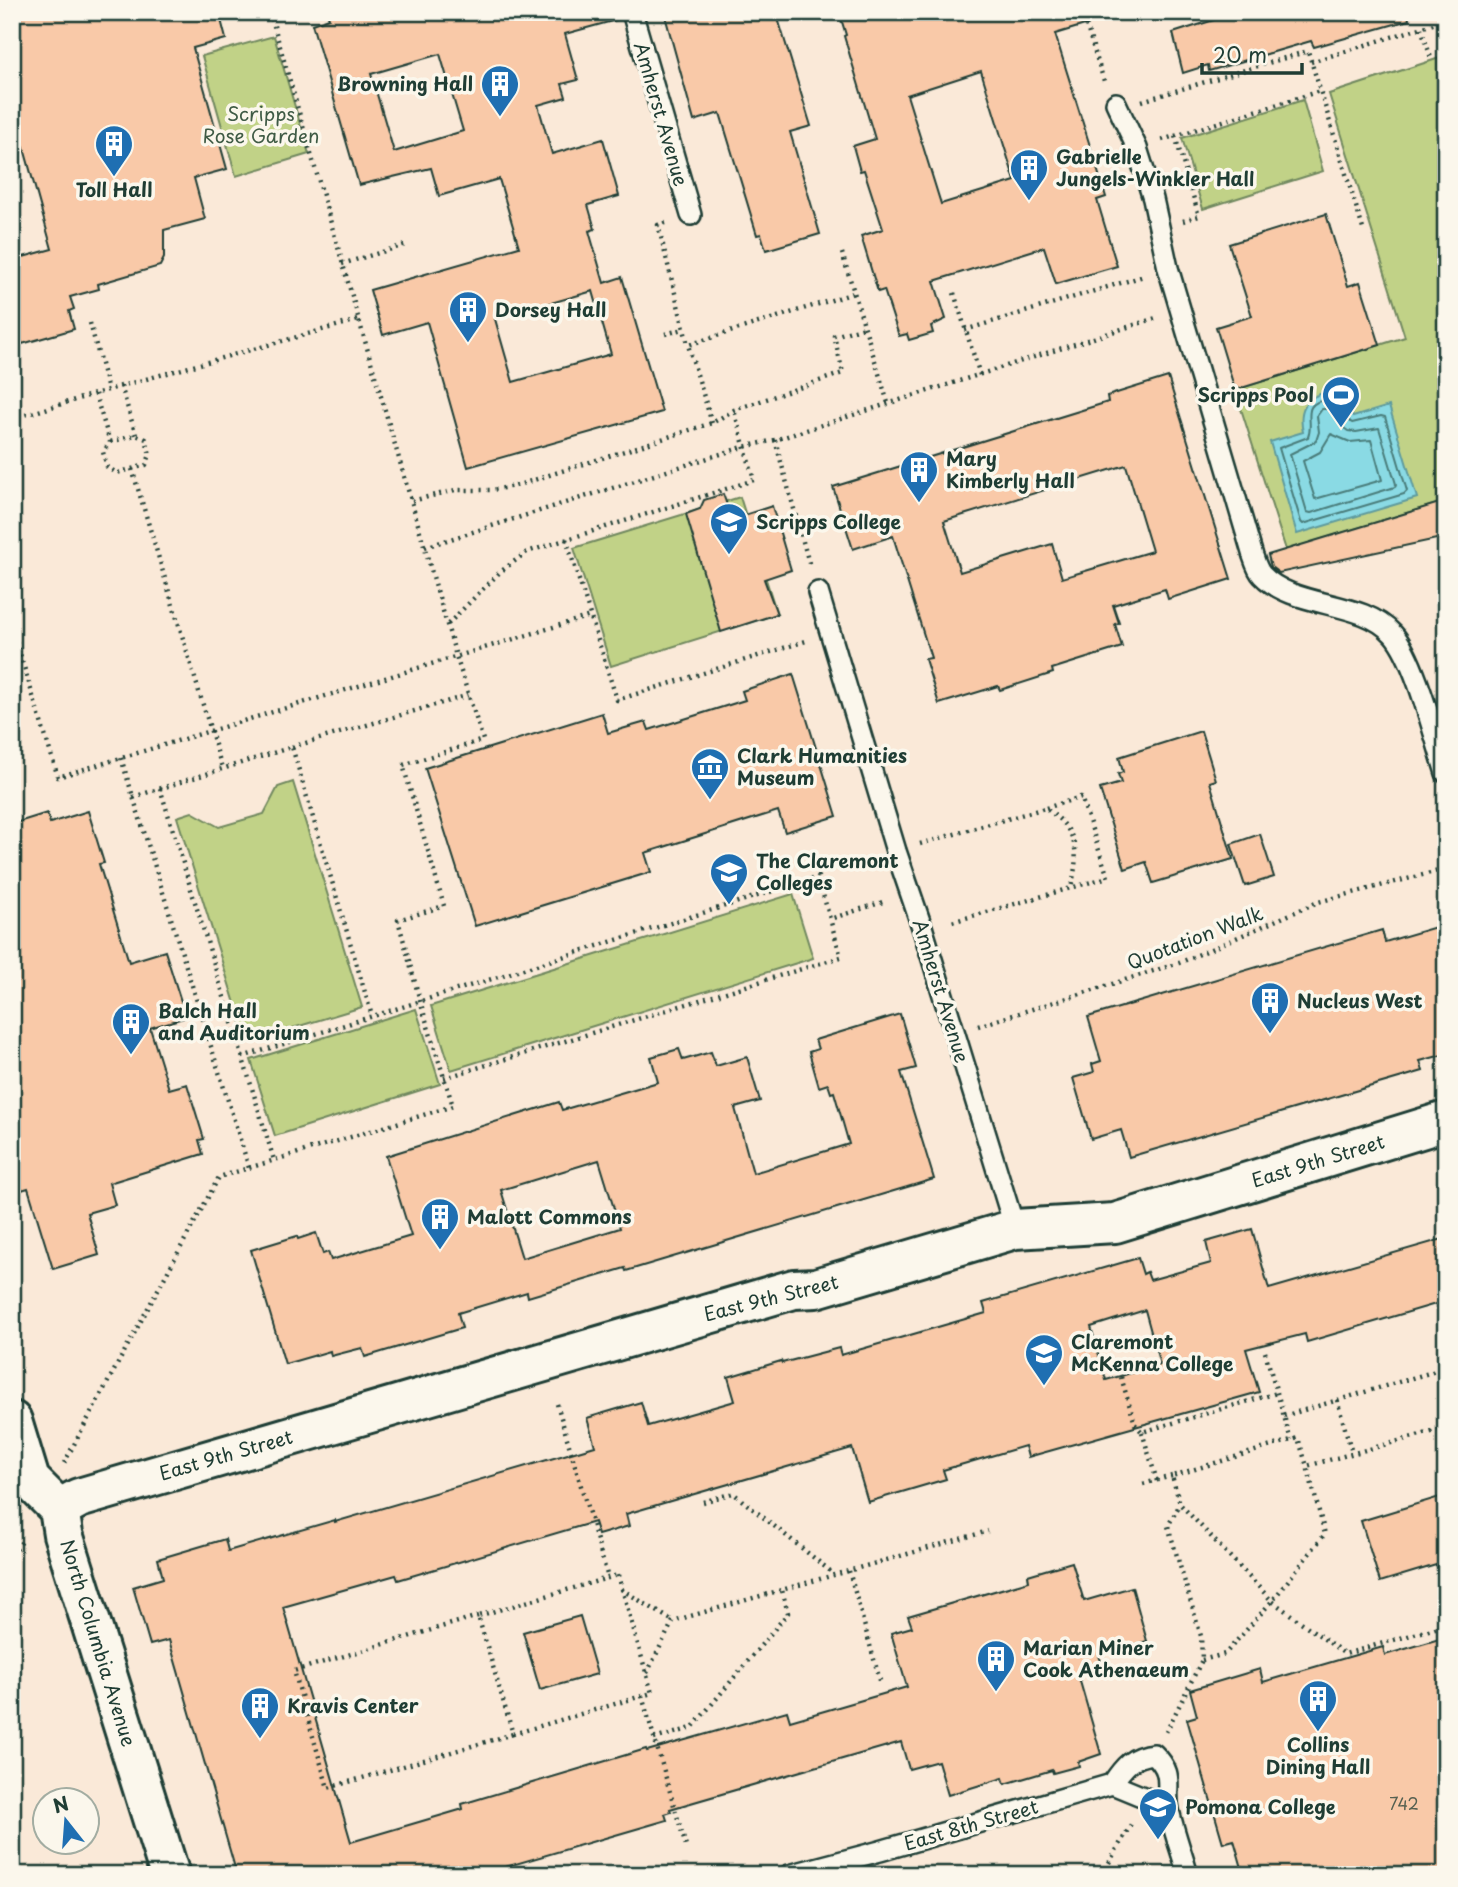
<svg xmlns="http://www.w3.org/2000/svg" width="1458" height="1887" font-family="'Playpen Sans',sans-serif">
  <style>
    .built { fill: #fae9d8; fill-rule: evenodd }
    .green { fill: #c1d287; stroke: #70885e; stroke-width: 2 }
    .water { fill: #8adae4; stroke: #5f9b9e; stroke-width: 2 }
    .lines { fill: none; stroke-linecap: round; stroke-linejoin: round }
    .shore { stroke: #4a7c7a; stroke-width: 2 }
    .building { fill: #f9c9a8; stroke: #1f3d34; stroke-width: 2; fill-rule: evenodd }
    .service-casing { stroke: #1f3d34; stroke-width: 24 }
    .minor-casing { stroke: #1f3d34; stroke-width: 44 }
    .path { stroke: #1f3d34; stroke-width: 4.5; stroke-dasharray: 2 5; stroke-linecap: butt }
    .service { stroke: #fbf7ec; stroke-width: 19 }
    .minor { stroke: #fbf7ec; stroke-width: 38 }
    .labels { text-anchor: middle; stroke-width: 7; stroke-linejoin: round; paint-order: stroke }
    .number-label { font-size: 16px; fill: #566051 }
    .poi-label { font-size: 19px; font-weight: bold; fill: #1f3d34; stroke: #fbf7ec; text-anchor: start }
    .park-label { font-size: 19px; fill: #3f5b45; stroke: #fbf7ec }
    .street-label { font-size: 19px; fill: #1f3d34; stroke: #fbf7ec }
  </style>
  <rect width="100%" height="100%" fill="#fbf7ec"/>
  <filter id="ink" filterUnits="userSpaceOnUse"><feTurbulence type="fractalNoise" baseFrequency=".0143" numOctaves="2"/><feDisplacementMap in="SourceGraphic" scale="14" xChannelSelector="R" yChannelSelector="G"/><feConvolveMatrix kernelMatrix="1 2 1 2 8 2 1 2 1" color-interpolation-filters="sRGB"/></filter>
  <g filter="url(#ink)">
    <!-- built -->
    <path class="built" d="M12,12H1446V1875H12ZM46,1800H88V1842H46Z"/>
    <!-- green -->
    <g class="green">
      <polygon points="274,36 309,154 236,176 202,56"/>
      <polygon points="1446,56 1446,501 1286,550 1235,390 1405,337 1329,94"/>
      <polygon points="1303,100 1323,171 1203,209 1182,138"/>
      <polygon points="740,497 777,614 611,666 574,548"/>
      <polygon points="293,782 362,1007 247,1042 177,817 192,812 219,827 264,814 278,787"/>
      <polygon points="793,894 813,958 451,1070 431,1006"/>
      <polygon points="416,1009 440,1084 275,1136 251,1060"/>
    </g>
    <!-- water -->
    <path class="water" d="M1328,392L1342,398L1353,417L1389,406L1417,498L1297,534L1270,442L1303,432C1298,410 1305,396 1328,392Z"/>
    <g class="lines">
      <!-- shore -->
      <g class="shore">
        <path d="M1328,399C1343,403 1341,416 1352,423L1381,416L1385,417L1407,491L1404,494L1303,524L1301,522L1279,448L1308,437C1315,420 1298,404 1328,399Z"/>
        <polygon points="1322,409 1331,409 1341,426 1348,431 1356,432 1379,428 1396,484 1395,487 1311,513 1307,512 1290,454 1316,441 1319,432 1317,416"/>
        <polygon points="1331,434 1350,442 1371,440 1382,480 1315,499 1303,461 1320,452"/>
      </g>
    </g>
    <!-- building -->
    <g class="building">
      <polygon points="12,12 219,12 226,39 193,48 227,169 194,178 205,219 164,230 164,258 160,266 98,284 99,289 70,297 74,309 69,311 74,329 22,344 17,326 12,327 12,260 52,249 17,123 12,120"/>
      <path d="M327,12H615L616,20L565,34L578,80L562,84L566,97L538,105L552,154L603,139L619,196L588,205L595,229L589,231L604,283L622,277L662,412L468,467L427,322L383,335L370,290L519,247L499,179L439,196L431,168L359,185L312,24L329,18ZM440,54L463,131L394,152L371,74ZM593,291L611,354L513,382L495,319Z"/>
      <polygon points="664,12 776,12 811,126 790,132 820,234 766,250 761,234 757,235 720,113 694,121"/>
      <path d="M839,12H1104L1105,19L1055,34L1106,197L1097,200L1117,266L1056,284L1044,247L934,281L946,319L931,326L933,333L909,340L907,334L899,336L884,290L878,292L861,236L883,229L864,170L860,171L853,146L875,139L844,36L846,35ZM981,71L1015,181L941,204L907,95Z"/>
      <polygon points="1239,12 1408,12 1409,20 1314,47 1311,41 1209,71 1208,65 1183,73 1173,33"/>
      <polygon points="1326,214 1348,286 1360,282 1380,345 1235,390 1216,327 1252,316 1229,244"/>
      <path d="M1168,377L1231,579L1168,599L1165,589L1113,605L1119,623L1115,624L1122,647L1052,669L1053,673L1000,690L998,686L939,704L925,659L931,658L893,536L853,549L833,487L1108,402L1107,396ZM1126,465L1152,551L1062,578L1052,544L960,572L944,521Z"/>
      <polygon points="723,494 732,519 772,506 791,570 764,579 777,614 721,632 686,514 700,509 704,500"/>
      <polygon points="1446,501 1446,537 1279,573 1271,567 1268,555"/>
      <polygon points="793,674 837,816 785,832 778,811 645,853 651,872 475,926 425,768 602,713 608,733 646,722 649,730 745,700 742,691"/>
      <polygon points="1201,731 1216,780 1210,782 1233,859 1153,883 1146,862 1125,869 1100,789 1121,783 1118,774 1123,772 1119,757"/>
      <polygon points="88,811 104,863 99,864 129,962 165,951 186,1017 150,1028 169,1089 187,1084 204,1139 199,1140 203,1154 109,1183 115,1205 87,1213 99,1255 53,1269 28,1188 12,1193 12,824 47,813 50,823"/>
      <polygon points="1260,834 1274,877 1245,886 1231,844"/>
      <polygon points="1446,924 1446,1054 1420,1061 1423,1071 1129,1157 1121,1130 1091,1139 1073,1078 1094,1072 1092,1064 1101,1061 1088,1017 1382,930 1385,942"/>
      <path d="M900,1014L916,1068L901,1072L934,1179L626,1271L625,1268L528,1297L527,1292L458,1313L462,1328L365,1357L362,1348L331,1356L330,1351L285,1364L251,1250L297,1236L298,1239L316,1233L323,1254L328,1252L331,1260L411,1236L386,1156L559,1102L562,1110L658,1082L651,1057L679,1049L683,1060L711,1052L716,1066L747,1057L760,1101L735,1108L753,1173L849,1144L834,1092L831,1093L828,1084L819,1087L809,1052L818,1049L815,1040ZM599,1160L620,1228L522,1258L501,1190Z"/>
      <path d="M1252,1229L1269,1289L1446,1238V1301L1307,1342L1305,1334L1246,1349L1259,1392L1028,1457L1025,1446L943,1470L946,1479L868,1502L852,1448L626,1514L629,1526L598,1535L594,1522L398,1580L396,1575L283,1607L351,1842L463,1809L462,1804L646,1749L647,1751L787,1711L790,1721L907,1687L891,1633L912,1627L908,1616L1029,1581L1028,1575L1072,1562L1084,1601L1132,1587L1147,1641L1099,1655L1102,1665L1077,1671L1101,1754L1078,1762L1079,1766L1053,1773L1052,1770L1005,1784L1003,1778L948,1795L938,1761L909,1769L901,1742L670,1809L671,1812L665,1814L667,1820L481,1874L480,1868L456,1875H237L169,1640L150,1645L133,1587L163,1578L158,1559L225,1539L228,1551L335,1520V1522L595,1446L587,1418L641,1402L648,1426L735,1401L728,1377L781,1361L782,1363L839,1348L841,1355L986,1313L983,1303L1138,1258L1143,1274L1147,1272L1150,1280L1211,1263L1206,1242ZM1145,1310L1160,1365L1106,1380L1091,1327Z"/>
      <polygon points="1446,1495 1446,1562 1380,1582 1361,1521"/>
      <polygon points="580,1616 597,1674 540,1690 523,1632"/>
      <polygon points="1446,1637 1446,1875 1244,1875 1234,1840 1223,1843 1187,1719 1197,1716 1190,1690 1260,1669 1263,1682 1383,1647 1385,1655"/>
    </g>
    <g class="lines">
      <defs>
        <g id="service">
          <polyline points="632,12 691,215"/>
          <path d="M1116,103L1137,148L1153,199L1168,268L1253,556C1255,562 1258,571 1262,575C1294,609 1362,599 1393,634C1415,658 1435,739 1446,773"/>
          <polyline points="818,592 896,851 923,930 1015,1229"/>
          <path d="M1112,1784C1124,1766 1132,1756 1154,1754C1176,1775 1164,1786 1169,1810C1174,1832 1182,1854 1188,1875"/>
          <polyline points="1112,1784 1168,1807"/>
          <polyline points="789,1875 880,1851 1112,1784"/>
        </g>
        <g id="minor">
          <polyline points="12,1421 30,1480 59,1509 63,1534 170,1875"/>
          <polyline points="59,1509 79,1498 794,1289 816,1288 1015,1229 1115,1223 1446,1121"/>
        </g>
      </defs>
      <!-- service casing -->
      <use href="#service" class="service-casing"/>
      <!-- minor casing -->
      <use href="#minor" class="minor-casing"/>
      <!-- path -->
      <g class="path">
        <polyline points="1082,12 1104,81"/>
        <polyline points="1421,28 1431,58"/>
        <polyline points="1311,62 1446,20"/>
        <polyline points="1142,101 1308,51 1363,229"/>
        <polyline points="1175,136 1320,91"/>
        <polyline points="1162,140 1175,136 1199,216 1183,221"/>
        <polyline points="666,223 658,225 688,345"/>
        <polyline points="842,253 888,403"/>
        <polyline points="342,264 405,245"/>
        <polyline points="954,293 980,375"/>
        <polyline points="90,323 108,390"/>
        <polyline points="965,330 1144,276"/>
        <polyline points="665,334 684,329"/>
        <polyline points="121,386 136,435"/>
        <polyline points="95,394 110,442 103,452 107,467 117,473 146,465 150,455 146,439 136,435 110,442"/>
        <polyline points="12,419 121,386 358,320"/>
        <polyline points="712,423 688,345 854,293"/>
        <polyline points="775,440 810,567"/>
        <polyline points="132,469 222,768"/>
        <polyline points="412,501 455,490 492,490 515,486 712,423 734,410 843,373 834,336 865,327"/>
        <polyline points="566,539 617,700 806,641"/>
        <polyline points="425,547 743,447 775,440 1156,318"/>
        <polyline points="448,624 500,572 527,552 754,480 734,410"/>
        <polyline points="12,628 58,777 590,616"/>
        <polyline points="292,747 469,695"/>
        <polyline points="121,758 249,1168"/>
        <polyline points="160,788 274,1160"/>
        <polyline points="133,797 292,747 372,1016"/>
        <polyline points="1046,808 1081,797 1108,877 1071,888"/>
        <path d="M920,844L1045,808C1078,830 1080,851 1071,888L948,923"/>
        <polyline points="978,1026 1179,963 1318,902 1446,869"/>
        <polyline points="242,1057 818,877 830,919 886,901"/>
        <polyline points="444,1078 841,957 830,919"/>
        <polyline points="1265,1352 1291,1440"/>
        <polyline points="1121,1377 1135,1424 1142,1432 1277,1393"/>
        <polyline points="1337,1400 1352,1453"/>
        <polyline points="557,1404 608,1578"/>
        <polyline points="1284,1416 1446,1368"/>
        <polyline points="1446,1428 1307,1466 1298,1438 1172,1476 1180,1504 1272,1601 1345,1654 1446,1625"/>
        <polyline points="1142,1432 1157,1481"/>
        <polyline points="64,1463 219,1177 453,1106 420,1001 398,920 444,906 403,765 483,740 456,656 270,12"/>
        <polyline points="1143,1484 1172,1476"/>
        <polyline points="703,1502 733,1493 834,1574"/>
        <polyline points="12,1555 23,1540"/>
        <polyline points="849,1571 881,1684"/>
        <polygon points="618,1575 652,1693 513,1734 478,1616"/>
        <polyline points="621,1589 673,1621"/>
        <polyline points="478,1616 294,1671 328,1788 513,1734"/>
        <polyline points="1202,1660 1225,1654 1272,1601 1325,1534 1307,1466"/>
        <polyline points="647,1673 673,1621 988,1531"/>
        <polyline points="642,1696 687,1850"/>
        <polyline points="1166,1732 1202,1660 1201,1636 1168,1526 1180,1504"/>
        <polyline points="654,1739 692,1728 788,1613 782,1590"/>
        <polyline points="1012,1868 1014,1875"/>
        <polyline points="1102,1875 1133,1821"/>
      </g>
      <!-- service -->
      <use href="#service" class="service"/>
      <!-- minor -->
      <use href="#minor" class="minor"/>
    </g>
  </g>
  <!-- icons -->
  <defs>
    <symbol id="building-pin" viewBox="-11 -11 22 30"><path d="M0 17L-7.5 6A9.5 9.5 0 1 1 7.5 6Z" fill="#1f6fb2" stroke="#fbf7ec"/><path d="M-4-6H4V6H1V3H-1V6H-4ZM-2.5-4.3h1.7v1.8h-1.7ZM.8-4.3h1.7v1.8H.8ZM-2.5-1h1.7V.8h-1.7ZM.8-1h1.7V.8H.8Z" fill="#fff"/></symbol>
    <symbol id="stadium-pin" viewBox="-11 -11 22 30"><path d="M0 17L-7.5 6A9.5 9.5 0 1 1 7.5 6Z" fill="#1f6fb2" stroke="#fbf7ec"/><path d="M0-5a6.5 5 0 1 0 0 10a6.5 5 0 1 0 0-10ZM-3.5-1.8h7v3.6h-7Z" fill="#fff"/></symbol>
    <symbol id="university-pin" viewBox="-11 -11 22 30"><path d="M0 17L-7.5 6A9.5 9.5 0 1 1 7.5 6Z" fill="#1f6fb2" stroke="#fbf7ec"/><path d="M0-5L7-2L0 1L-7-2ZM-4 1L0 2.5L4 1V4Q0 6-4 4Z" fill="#fff"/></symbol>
    <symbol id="museum-pin" viewBox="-11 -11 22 30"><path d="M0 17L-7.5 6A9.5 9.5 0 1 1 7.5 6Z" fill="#1f6fb2" stroke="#fbf7ec"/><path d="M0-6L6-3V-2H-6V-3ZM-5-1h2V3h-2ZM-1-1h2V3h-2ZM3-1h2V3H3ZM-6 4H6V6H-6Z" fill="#fff"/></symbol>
  </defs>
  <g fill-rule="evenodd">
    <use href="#building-pin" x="478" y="62" width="44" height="60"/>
    <use href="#building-pin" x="92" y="122" width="44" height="60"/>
    <use href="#building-pin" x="1007" y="146" width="44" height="60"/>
    <use href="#building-pin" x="446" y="288" width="44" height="60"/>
    <use href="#stadium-pin" x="1319" y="373" width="44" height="60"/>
    <use href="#building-pin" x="897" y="448" width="44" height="60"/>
    <use href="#university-pin" x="707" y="500" width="44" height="60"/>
    <use href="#museum-pin" x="688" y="745" width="44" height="60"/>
    <use href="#university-pin" x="707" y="850" width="44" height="60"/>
    <use href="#building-pin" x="1248" y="979" width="44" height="60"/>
    <use href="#building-pin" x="109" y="1000" width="44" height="60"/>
    <use href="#building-pin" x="418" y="1195" width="44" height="60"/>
    <use href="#university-pin" x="1022" y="1331" width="44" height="60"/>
    <use href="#building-pin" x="974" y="1637" width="44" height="60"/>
    <use href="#building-pin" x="1296" y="1677" width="44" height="60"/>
    <use href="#building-pin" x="238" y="1684" width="44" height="60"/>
    <use href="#university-pin" x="1136" y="1785" width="44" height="60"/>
  </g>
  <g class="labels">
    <!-- number labels -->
    <g class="number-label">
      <text x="1404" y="1810">742</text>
    </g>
    <!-- poi labels -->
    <g class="poi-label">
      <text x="473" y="91" text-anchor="end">Browning Hall</text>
      <text x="1056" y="164">Gabrielle<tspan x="1056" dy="22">Jungels-Winkler Hall</tspan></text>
      <text x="114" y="197" text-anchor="middle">Toll Hall</text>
      <text x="495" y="317">Dorsey Hall</text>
      <text x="1314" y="402" text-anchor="end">Scripps Pool</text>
      <text x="946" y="466">Mary<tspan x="946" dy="22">Kimberly Hall</tspan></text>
      <text x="756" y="529">Scripps College</text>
      <text x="737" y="763">Clark Humanities<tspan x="737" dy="22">Museum</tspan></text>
      <text x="756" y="868">The Claremont<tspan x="756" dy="22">Colleges</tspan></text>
      <text x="1297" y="1008">Nucleus West</text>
      <text x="158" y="1018">Balch Hall<tspan x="158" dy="22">and Auditorium</tspan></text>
      <text x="467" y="1224">Malott Commons</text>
      <text x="1071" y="1349">Claremont<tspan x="1071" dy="22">McKenna College</tspan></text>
      <text x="1023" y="1655">Marian Miner<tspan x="1023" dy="22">Cook Athenaeum</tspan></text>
      <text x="287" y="1713">Kravis Center</text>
      <text x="1318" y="1752" text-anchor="middle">Collins<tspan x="1318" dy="22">Dining Hall</tspan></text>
      <text x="1185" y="1814">Pomona College</text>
    </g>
    <!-- park labels -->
    <g class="park-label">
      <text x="261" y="121">Scripps<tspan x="261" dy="22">Rose Garden</tspan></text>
    </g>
    <!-- street labels -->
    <g class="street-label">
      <text transform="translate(661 114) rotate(74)" y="7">Amherst Avenue</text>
      <text transform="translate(1195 938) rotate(-21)" y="7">Quotation Walk</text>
      <text transform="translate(941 991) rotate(73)" y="7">Amherst Avenue</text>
      <text transform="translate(1318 1161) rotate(-17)" y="7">East 9th Street</text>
      <text transform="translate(771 1298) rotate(-14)" y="7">East 9th Street</text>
      <text transform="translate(226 1455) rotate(-16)" y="7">East 9th Street</text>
      <text transform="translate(98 1643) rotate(73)" y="7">North Columbia Avenue</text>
      <text transform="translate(971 1825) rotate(-16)" y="7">East 8th Street</text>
    </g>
  </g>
  <!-- margin -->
  <rect width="1458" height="1887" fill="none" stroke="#fbf7ec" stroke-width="42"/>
  <rect x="21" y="21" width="1416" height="1845" fill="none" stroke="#1f3d34" stroke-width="2.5" filter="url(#ink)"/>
  <!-- north arrow -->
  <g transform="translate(66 1821) rotate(343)"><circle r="33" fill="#fbf7ec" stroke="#a3ada2" stroke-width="2"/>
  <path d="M0-5L12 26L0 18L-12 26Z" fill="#1f6fb2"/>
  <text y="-10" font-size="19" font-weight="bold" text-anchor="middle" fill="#1f3d34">N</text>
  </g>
  <!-- scale -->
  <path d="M1202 63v10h100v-10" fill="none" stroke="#1f3d34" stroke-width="3.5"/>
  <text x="1213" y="63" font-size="21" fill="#1f3d34" stroke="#fbf7ec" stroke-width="5" paint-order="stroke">20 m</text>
</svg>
